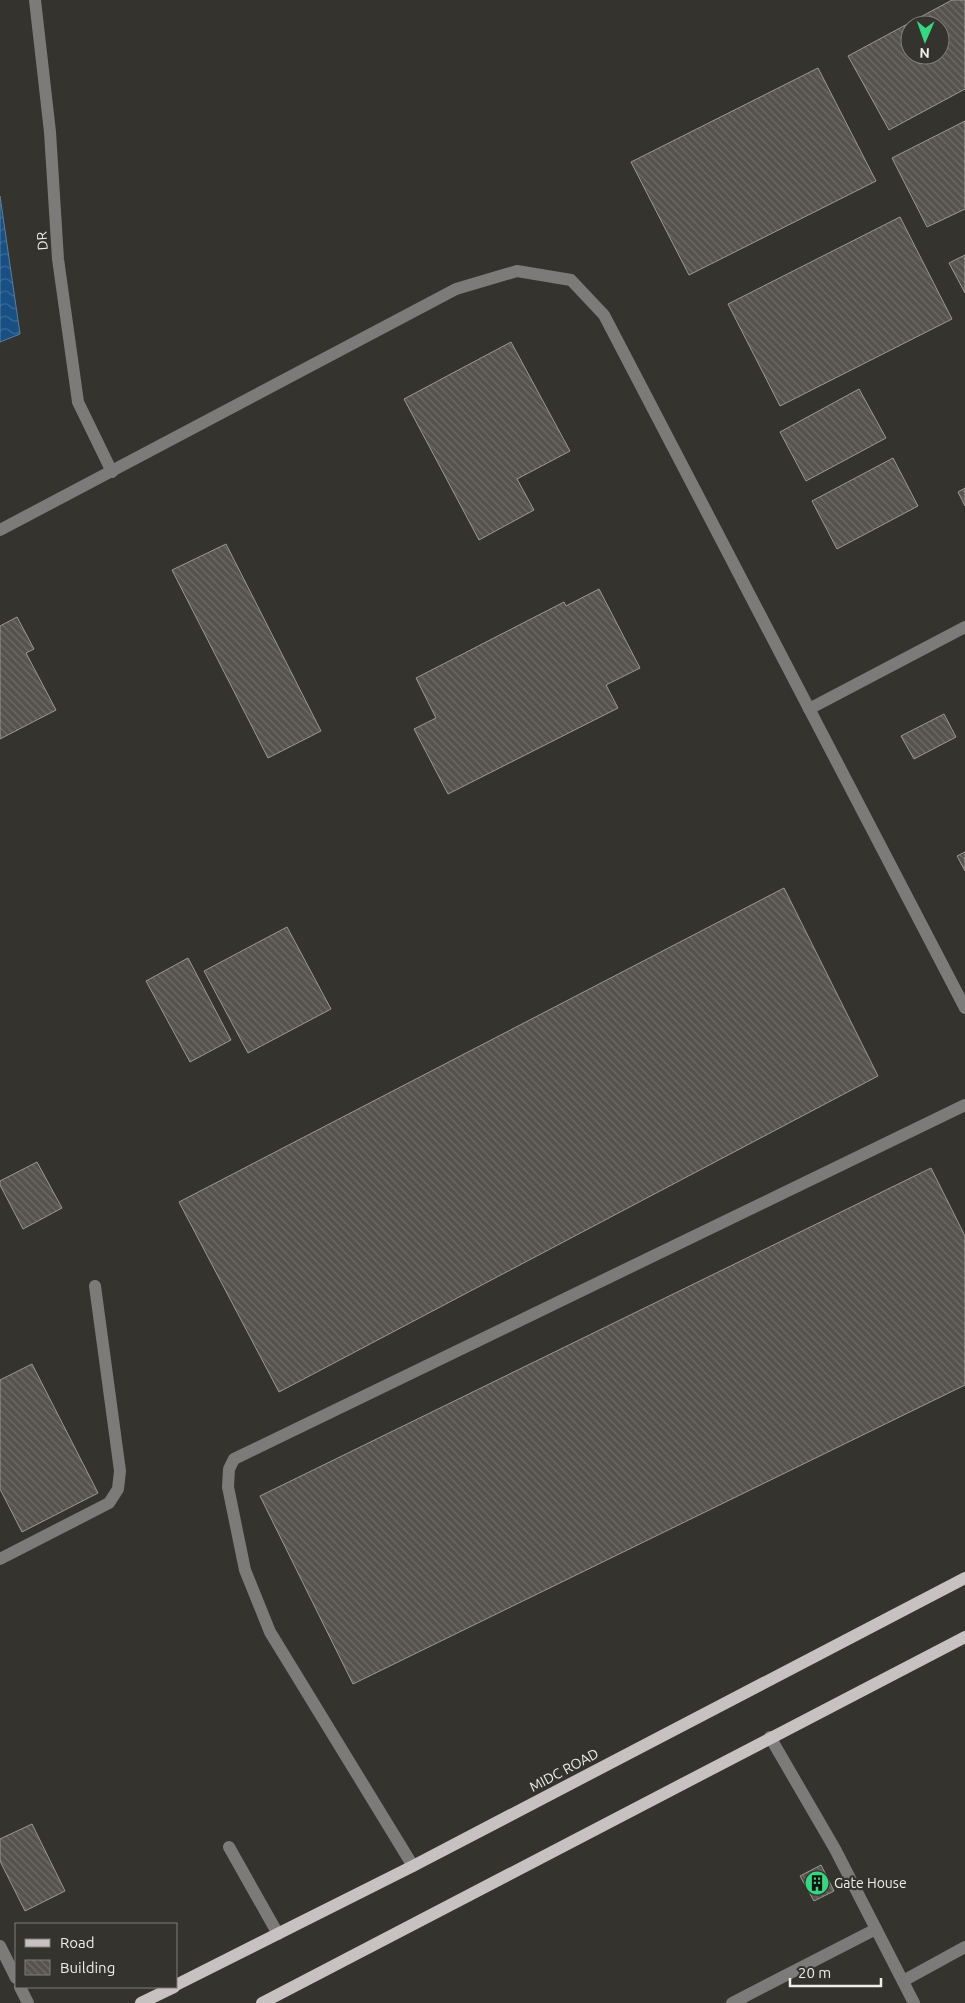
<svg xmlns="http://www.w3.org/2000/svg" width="965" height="2003" font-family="Ubuntu,sans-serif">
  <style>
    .water { fill: url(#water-waves); stroke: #587fa3 }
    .building { fill: url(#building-back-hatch); stroke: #9c9893; fill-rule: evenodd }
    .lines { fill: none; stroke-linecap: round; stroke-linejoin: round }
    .minor { stroke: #7d7a7a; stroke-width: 12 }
    .major { stroke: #c8c1c1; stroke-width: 12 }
    .labels { text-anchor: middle; stroke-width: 4.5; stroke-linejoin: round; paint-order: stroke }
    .street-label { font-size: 14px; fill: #eeeeeb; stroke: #34332e }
    .poi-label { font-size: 14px; fill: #eeeeeb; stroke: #34332e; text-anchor: start }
  </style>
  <defs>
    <pattern id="water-waves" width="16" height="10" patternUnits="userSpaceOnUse" patternTransform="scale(1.25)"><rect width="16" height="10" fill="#185084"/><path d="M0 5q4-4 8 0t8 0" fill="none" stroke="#3a6a96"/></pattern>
    <pattern id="building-back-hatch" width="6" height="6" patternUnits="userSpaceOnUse" patternTransform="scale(1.25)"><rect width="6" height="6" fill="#56534f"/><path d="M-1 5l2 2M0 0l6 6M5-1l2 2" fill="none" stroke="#6f6c68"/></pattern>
  </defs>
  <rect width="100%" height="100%" fill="#34332e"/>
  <!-- water -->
  <polygon class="water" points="0,196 20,334 0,342"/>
  <!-- building -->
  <g class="building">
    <path d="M952,0H965V89L889,130L848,56ZM910,25H940V55H910Z"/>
    <polygon points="818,68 876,181 689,275 631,162"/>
    <polygon points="965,121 965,209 927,227 892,158"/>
    <polygon points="900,217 952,319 780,406 728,304"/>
    <polygon points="965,255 965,293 949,263"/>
    <polygon points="511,342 570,451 517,479 534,510 479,540 404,399"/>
    <polygon points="859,389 886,438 806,481 780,432"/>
    <polygon points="893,458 918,506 837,549 812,501"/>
    <polygon points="965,488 965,506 958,492"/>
    <polygon points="226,544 321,731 268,758 172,570"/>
    <polygon points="599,589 640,668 606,685 618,708 448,794 414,729 436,718 416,678 564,602 566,606"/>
    <polygon points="17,617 34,649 26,653 56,710 0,739 0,626"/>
    <polygon points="944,714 956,737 914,759 901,736"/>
    <polygon points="965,852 965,871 957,856"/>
    <polygon points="784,888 878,1076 279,1392 179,1202"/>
    <polygon points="287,927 331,1009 248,1053 204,971"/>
    <polygon points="188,958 231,1040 190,1062 146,981"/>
    <polygon points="37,1162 62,1208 23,1229 0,1185 0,1181"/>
    <polygon points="931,1168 965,1236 965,1385 353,1684 260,1496"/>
    <polygon points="32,1364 98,1493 22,1532 0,1489 0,1380"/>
    <polygon points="32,1824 65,1891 25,1911 0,1861 0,1839"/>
    <polygon points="821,1865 834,1891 814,1901 800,1876"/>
  </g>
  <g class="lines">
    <!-- minor -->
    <g class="minor">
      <polyline points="35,0 50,132 58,259 78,402 112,472"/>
      <polyline points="0,530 456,289 517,271 571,280 604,315 965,1008"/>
      <polyline points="809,709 965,627"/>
      <polyline points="0,1559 109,1503 118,1489 120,1471 95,1286"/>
      <polyline points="770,1737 835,1849 914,2003"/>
      <polyline points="229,1847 278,1934"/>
      <polyline points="413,1866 270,1632 245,1570 228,1487 229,1469 234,1459 965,1105"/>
      <polyline points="0,1946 16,1978"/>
      <polyline points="903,1981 965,1947"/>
      <polyline points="20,1987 28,2003"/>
      <polyline points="732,2003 876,1929"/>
    </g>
    <!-- major -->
    <g class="major">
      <polyline points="176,1985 413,1866 965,1578"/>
      <polyline points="141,2003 174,1987"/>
      <polyline points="262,2003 965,1637"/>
    </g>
  </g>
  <!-- icons -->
  <defs>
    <symbol id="building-disc" viewBox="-11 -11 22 22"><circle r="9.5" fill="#33d881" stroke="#34332e"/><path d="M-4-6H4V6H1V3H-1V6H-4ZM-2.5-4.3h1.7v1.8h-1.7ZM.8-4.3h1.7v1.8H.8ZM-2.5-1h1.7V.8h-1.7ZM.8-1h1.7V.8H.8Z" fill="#111"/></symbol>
  </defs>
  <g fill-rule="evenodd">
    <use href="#building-disc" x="803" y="1869" width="28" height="28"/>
  </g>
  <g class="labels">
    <!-- street labels -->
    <g class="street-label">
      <text transform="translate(42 241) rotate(-94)" y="5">DR</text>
      <text transform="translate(564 1770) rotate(-28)" y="5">MIDC ROAD</text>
    </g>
    <!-- poi labels -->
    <g class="poi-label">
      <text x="834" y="1888">Gate House</text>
    </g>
  </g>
  <!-- legend -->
  <rect x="15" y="1923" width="162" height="65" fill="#34332e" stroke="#7e7e7a"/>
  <rect x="25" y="1939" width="25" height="8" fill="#c8c1c1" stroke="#7e7e7a"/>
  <text x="60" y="1948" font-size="15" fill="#eeeeeb">Road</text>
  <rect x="25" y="1960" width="25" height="15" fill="url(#building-back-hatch)" stroke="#7e7e7a"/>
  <text x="60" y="1973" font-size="15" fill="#eeeeeb">Building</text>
  <!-- north arrow -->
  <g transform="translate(925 40) rotate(182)"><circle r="24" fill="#34332e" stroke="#7e7e7a"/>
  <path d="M0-4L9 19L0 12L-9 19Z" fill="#33d881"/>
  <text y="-8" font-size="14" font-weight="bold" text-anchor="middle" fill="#eeeeeb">N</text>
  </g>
  <!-- scale -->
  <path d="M790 1978v8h91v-8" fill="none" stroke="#eeeeeb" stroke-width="2.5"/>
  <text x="798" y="1978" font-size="15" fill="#eeeeeb" stroke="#34332e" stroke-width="4" paint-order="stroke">20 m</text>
</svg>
